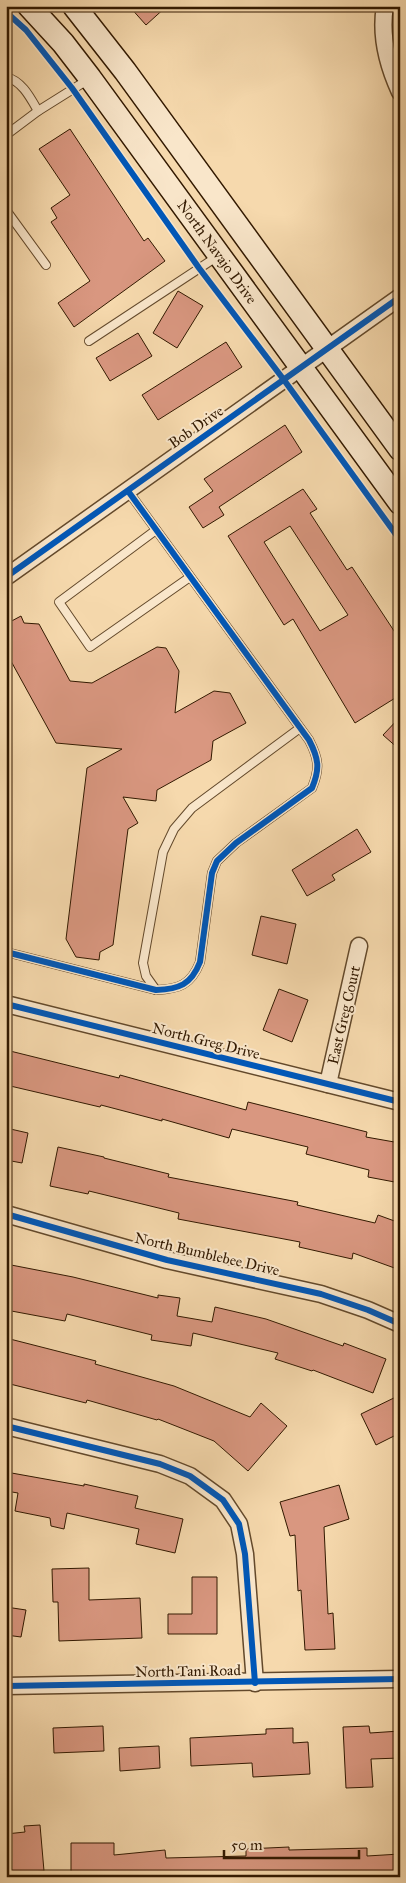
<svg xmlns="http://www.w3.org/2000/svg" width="406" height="1883" font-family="'IM FELL Great Primer',serif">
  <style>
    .building { fill: #d99780; stroke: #321900; fill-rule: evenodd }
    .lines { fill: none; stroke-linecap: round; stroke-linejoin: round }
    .lane-casing { stroke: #63492b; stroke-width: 10 }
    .street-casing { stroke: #63492b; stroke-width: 19 }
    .secondary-casing { stroke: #321900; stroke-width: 25 }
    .lane { stroke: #f9e6ca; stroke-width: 8 }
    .street { stroke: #f9e6ca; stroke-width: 16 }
    .secondary { stroke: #f9e6ca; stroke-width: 22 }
    .cycleway-casing { stroke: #f9e6ca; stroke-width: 9 }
    .cycleway { stroke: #0057b8; stroke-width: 6 }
    .labels { text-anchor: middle; stroke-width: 4; stroke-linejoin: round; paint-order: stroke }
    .street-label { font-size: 15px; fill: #321900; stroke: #f9e6ca }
  </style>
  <rect width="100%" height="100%" fill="#f6d9ad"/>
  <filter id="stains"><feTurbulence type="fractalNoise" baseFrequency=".004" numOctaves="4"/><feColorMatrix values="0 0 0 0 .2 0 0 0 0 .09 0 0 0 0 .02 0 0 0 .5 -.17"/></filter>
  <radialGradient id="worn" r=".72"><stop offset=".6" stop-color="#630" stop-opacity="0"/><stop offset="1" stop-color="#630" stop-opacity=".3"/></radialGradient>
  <!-- building -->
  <g class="building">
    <polygon points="129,6 167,6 146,25"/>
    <polygon points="70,129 144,241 148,238 165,261 74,327 58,303 90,281 51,222 57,218 51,208 70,195 39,149"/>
    <polygon points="178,291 203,306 177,348 153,333"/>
    <polygon points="138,333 152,356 110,381 96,358"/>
    <polygon points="226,342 242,367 158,420 142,395"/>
    <polygon points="285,425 302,452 219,507 224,515 203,528 189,507 213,491 204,479"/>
    <path d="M303,489L317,509L310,513L347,570L352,567L400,640V695L355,723L293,619L284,625L228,536ZM290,526L348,615L320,631L264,542Z"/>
    <polygon points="21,616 24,623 39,624 70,681 92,683 157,647 166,648 179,671 175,713 214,691 230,693 246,723 213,741 211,760 157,790 156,801 123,797 138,823 128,829 113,945 100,952 99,960 76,957 66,939 87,768 122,749 56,743 6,652 6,624"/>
    <polygon points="400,717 400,750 383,735"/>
    <polygon points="357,829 371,852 332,875 335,880 307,896 292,870"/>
    <polygon points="261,916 296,924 287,964 252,955"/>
    <polygon points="279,989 308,1000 292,1042 263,1030"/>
    <polygon points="6,1050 119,1078 120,1075 246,1110 248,1102 367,1132 366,1137 400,1143 400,1183 368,1177 369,1170 306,1154 308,1147 232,1129 229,1138 162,1119 162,1121 101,1105 100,1107 6,1085"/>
    <polygon points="6,1128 28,1133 22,1163 6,1160"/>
    <polygon points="58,1147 104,1157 104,1158 169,1174 168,1177 298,1202 297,1205 375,1223 378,1215 400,1223 400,1270 353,1253 352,1259 299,1247 300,1242 178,1219 179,1213 89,1191 88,1194 50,1186"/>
    <polygon points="6,1264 73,1277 158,1298 158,1295 180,1298 177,1316 212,1322 215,1307 266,1319 343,1346 344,1343 386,1359 373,1393 313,1370 312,1371 275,1359 278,1353 193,1333 191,1346 151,1340 152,1335 67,1314 65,1321 6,1310"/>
    <polygon points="6,1338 96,1361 95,1364 174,1386 250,1417 261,1403 287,1426 248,1471 214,1441 158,1419 157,1420 87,1400 86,1403 6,1383"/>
    <polygon points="400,1395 400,1433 376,1445 361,1414"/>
    <polygon points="6,1472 84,1486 84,1484 138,1496 135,1508 183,1519 175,1553 136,1544 139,1529 67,1513 64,1529 51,1526 50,1518 15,1511 18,1493 6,1491"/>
    <polygon points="339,1485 349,1519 324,1527 328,1614 333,1613 335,1649 305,1650 301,1590 298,1591 295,1535 290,1536 280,1502"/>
    <polygon points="89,1568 89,1600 140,1598 142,1638 59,1641 58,1602 53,1602 52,1569"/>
    <polygon points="192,1577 217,1577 217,1634 168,1634 168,1614 192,1614"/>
    <polygon points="6,1607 26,1610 21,1637 6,1635"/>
    <polygon points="103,1726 104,1751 54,1753 53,1728"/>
    <polygon points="369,1726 370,1733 400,1731 400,1758 371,1759 373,1787 346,1788 343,1727"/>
    <polygon points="293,1728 293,1743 308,1742 310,1774 253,1777 252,1763 191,1766 190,1738 266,1734 266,1729"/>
    <polygon points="159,1746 160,1768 120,1771 119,1748"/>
    <polygon points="40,1825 44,1871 6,1874 6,1834 25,1832 24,1826"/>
    <polygon points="71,1843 114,1843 114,1855 165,1850 166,1858 246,1856 246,1849 289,1847 289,1850 367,1848 367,1856 400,1854 400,1877 273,1877 273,1873 236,1874 236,1877 71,1877"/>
  </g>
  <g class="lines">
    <defs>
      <g id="lane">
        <path d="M6,77C22,81 30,97 38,111"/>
        <polyline points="6,135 38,111 89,79"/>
        <polyline points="6,210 46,265"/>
        <polyline points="89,341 218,256"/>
        <polyline points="156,530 59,602 90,647 190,577"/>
        <path d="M6,952L156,990C179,989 191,985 200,962L212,873L217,861L236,843L312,788C320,769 319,759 309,740L128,491"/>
        <polyline points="156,990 146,976 143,963 163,852 174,829 192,808 300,728"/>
      </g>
      <g id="street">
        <path d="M385,6C380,35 388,66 400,92"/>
        <polyline points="6,577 400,297"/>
        <polyline points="6,1004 400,1102"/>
        <polyline points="328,1084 359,946"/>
        <polyline points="6,1214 167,1260 321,1294 368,1310 400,1324"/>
        <polyline points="6,1426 160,1464 190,1476 223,1500 239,1524 245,1554 255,1683"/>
        <polyline points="6,1686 400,1679"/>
      </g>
      <g id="secondary">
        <polyline points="29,6 63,43 90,78 400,503"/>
        <polyline points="74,6 125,71 400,449"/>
      </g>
    </defs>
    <!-- lane casing -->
    <use href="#lane" class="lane-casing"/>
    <!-- street casing -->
    <use href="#street" class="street-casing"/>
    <!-- secondary casing -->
    <use href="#secondary" class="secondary-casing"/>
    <!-- lane -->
    <use href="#lane" class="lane"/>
    <!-- street -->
    <use href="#street" class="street"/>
    <!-- secondary -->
    <use href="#secondary" class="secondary"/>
    <defs>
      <g id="cycleway">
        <polyline points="6,12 26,30 72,88 199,268 284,380 400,540"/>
        <polyline points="6,577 400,297"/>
        <path d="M6,952L156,990C179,989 191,985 200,962L212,873L217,861L236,843L312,788C320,769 319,759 309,740L128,491"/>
        <polyline points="6,1004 400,1102"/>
        <polyline points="6,1214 167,1260 321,1294 368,1310 400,1324"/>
        <polyline points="6,1426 160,1464 190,1476 223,1500 239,1524 245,1554 255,1683"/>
        <polyline points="6,1686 400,1679"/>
      </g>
    </defs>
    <!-- cycleway casing -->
    <use href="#cycleway" class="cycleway-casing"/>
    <!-- cycleway -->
    <use href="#cycleway" class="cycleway"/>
  </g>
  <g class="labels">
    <!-- street labels -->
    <g class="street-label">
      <text transform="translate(217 252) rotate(54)" y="5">North Navajo Drive</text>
      <text transform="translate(196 427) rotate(-35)" y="5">Bob Drive</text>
      <text transform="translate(344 1015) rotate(-77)" y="5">East Greg Court</text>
      <text transform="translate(206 1041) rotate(14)" y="5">North Greg Drive</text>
      <text transform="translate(207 1254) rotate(13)" y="5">North Bumblebee Drive</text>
      <text transform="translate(188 1671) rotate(-1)" y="5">North Tani Road</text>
    </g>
  </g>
  <!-- margin -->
  <rect width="406" height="1883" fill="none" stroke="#f6d9ad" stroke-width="25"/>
  <rect x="8" y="8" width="391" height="1868" fill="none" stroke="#321900" stroke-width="2.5"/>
  <rect x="12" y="12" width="381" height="1858" fill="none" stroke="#321900"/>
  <!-- scale -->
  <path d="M224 1850v8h135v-8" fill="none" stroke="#321900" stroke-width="2.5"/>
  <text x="231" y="1850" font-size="15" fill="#321900" stroke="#f9e6ca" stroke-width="4" paint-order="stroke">50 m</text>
  <rect width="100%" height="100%" filter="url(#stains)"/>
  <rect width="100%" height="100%" fill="url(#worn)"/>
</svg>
